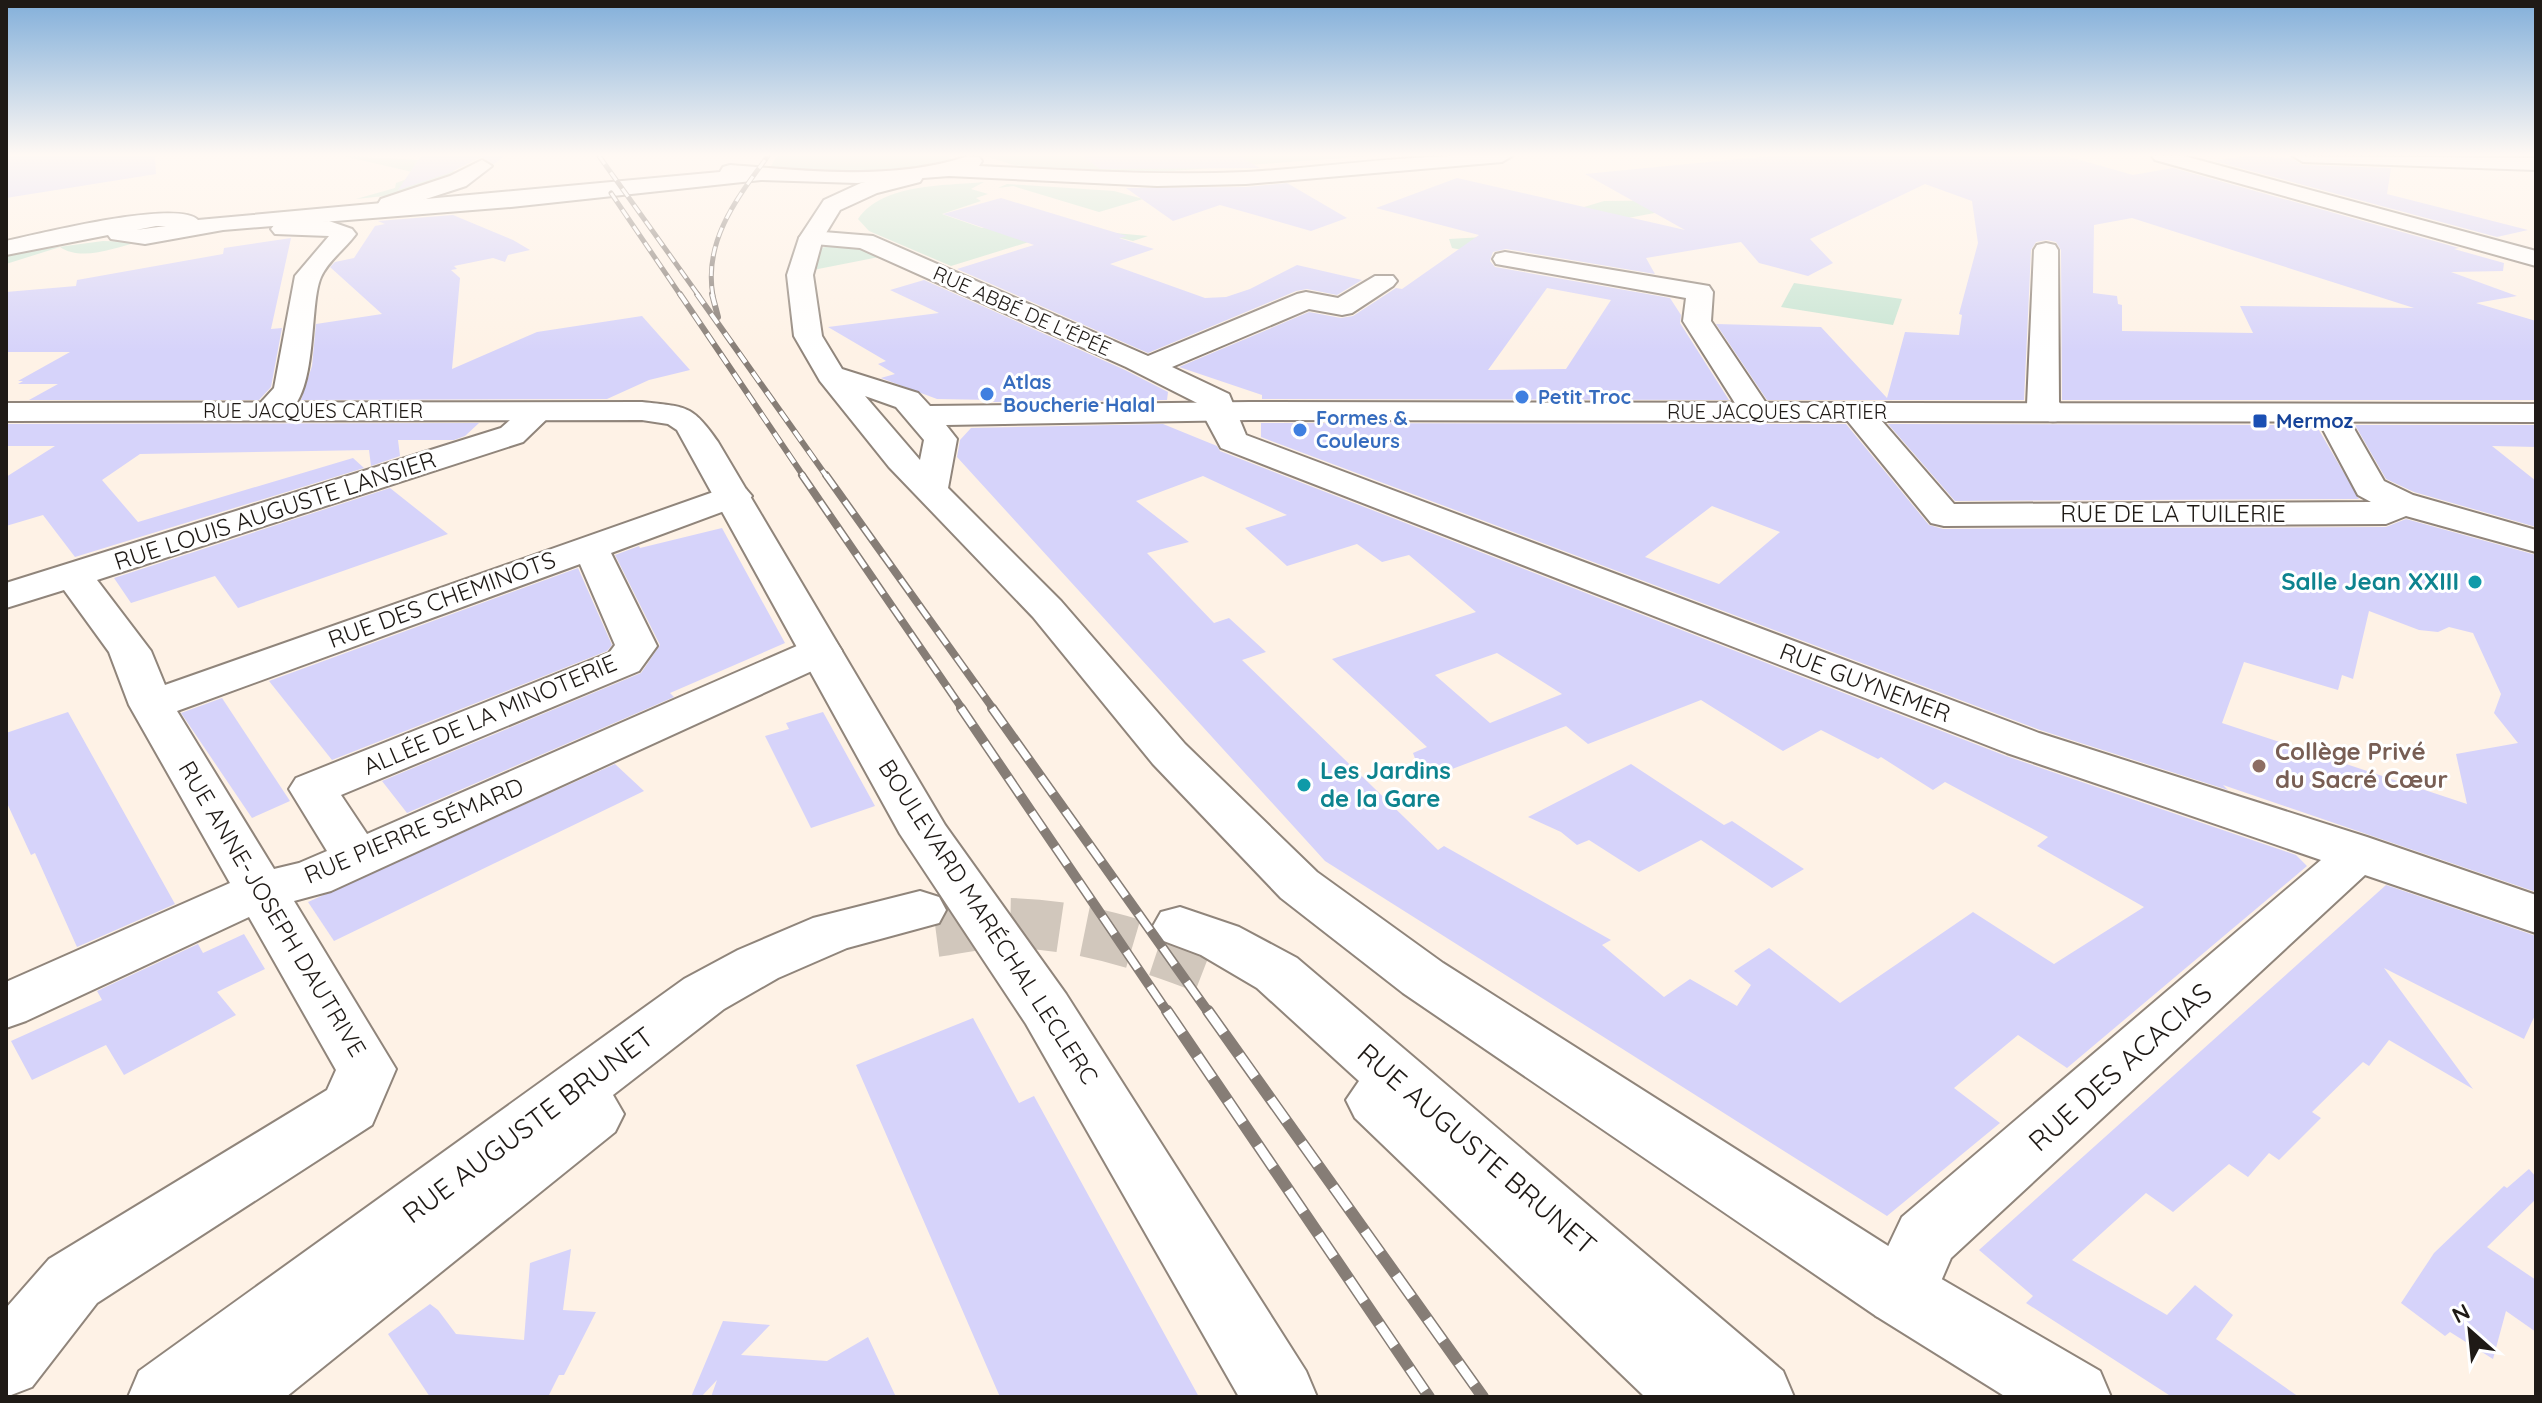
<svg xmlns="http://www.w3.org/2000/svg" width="2542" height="1403" font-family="Quicksand,sans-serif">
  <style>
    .green { fill: #c8e5d3 }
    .building { fill: #d6d3fa; fill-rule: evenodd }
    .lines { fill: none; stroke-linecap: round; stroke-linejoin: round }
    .minor-tunnel { stroke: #d1c7bc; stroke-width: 50; stroke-dasharray: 50 25; stroke-linecap: butt }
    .minor-casing { stroke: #90857b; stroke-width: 4 }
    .tertiary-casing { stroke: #90857b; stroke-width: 4 }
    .secondary-casing { stroke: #90857b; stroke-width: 4 }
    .minor { fill: #fff; fill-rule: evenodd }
    .tertiary { fill: #fff; fill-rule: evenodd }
    .secondary { fill: #fff; fill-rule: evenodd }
    .rail-far4-casing { stroke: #867d76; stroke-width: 5 }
    .rail-far3-casing { stroke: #867d76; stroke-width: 6 }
    .rail-far2-casing { stroke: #867d76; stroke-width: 8 }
    .rail-far1-casing { stroke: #867d76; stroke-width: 10 }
    .rail-casing { stroke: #867d76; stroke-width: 12 }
    .rail-far4 { stroke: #fff; stroke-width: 3; stroke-dasharray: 10; stroke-linecap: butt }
    .rail-far3 { stroke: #fff; stroke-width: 4; stroke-dasharray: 12; stroke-linecap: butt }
    .rail-far2 { stroke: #fff; stroke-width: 5; stroke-dasharray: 16; stroke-linecap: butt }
    .rail-far1 { stroke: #fff; stroke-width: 7; stroke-dasharray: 21; stroke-linecap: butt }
    .rail { stroke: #fff; stroke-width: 9; stroke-dasharray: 27; stroke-linecap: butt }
    .shop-dot { fill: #3f7fe0; stroke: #fff; stroke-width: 3 }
    .transit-dot { fill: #1a4fb4; stroke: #fff; stroke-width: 3 }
    .culture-dot { fill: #0f9aa8; stroke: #fff; stroke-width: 3 }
    .education-dot { fill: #8d6e63; stroke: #fff; stroke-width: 3 }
    .labels { text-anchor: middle; stroke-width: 6; stroke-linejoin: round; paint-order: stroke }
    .far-street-label { font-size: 20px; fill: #1f1a16; stroke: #fff }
    .far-shop-label { font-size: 20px; font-weight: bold; fill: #366cbe; stroke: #fff; text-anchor: start }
    .far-transit-label { font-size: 20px; font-weight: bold; fill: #164399; stroke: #fff; text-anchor: start }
    .street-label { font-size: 24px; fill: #1f1a16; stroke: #fff }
    .culture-label { font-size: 24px; font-weight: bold; fill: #0d838f; stroke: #fff; text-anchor: end }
    .education-label { font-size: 24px; font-weight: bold; fill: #785e54; stroke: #fff; text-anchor: start }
    .near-street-label { font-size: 28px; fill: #1f1a16; stroke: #fff }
  </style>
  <rect width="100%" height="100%" fill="#fef2e6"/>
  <!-- green -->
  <g class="green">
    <polygon points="343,156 419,160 459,173 413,193 356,199 395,188 396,183 421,174"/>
    <polygon points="777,156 948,156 954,162 904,173 768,171"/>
    <polygon points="985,156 1367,156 1119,175 1014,165"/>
    <path d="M984,182L971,189L988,194L976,198L981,201L942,214L982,228L1002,223L1148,236L1133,241L1113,236L1032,241L951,266L869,231L858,219C883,183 945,186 984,182Z"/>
    <polygon points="1007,184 1114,191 1143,199 1099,212 1013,186 998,188"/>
    <polygon points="1724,200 1537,235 1472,252 1452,248 1449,239 1484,237 1604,201"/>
    <path d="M103,241L139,242C116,247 82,262 60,247L6,264V254Z"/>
    <polygon points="849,243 879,257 813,270 820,248"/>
    <polygon points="1794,283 1902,299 1893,325 1781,307"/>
  </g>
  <!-- building -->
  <g class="building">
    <polygon points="6,156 155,156 156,174 6,198"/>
    <polygon points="421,156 504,156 494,164 481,157 449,173 398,190"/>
    <polygon points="1082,156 1239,156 1260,168 1100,169"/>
    <path d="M1770,156H2066L2133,175L2173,168L2459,248L2454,249L2504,263L2503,271L2451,272L2517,296L2476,303L2536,321V400H2062L2061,250L2056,242L2047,240L2036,242L2031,250L2024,400H1767L1716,324L1821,327L1887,398L1905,332L1959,335L1962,315L1959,314L1978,243L1972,201L1925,184L1810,239L1833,263L1808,276L1759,263L1741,242L1646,258L1655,274L1506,249L1493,252L1490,261L1495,267L1670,298L1681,315L1680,323L1729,400L1262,399V395L1179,367L1309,312L1341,318L1353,316L1396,288L1402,289L1479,235L1376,208L1457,178L1685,230L1585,174ZM2132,218L2414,308L2240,306L2253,333L2122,331V305L2118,304L2117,296L2093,293L2094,225ZM1547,288L1611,300L1566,369L1488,370Z"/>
    <polygon points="2246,156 2291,158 2303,165 2391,168 2387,194 2528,230 2497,237 2214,161"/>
    <polygon points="1287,183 1347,218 1311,231 1220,205 1173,221 1126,188 1246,187"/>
    <polygon points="1001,198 1127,236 1119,238 1154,249 1110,264 1205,298 1226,297 1250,289 1297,265 1362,280 1337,295 1307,289 1296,291 1148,353 957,269 1034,245 943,214"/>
    <polygon points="453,215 513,240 530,250 508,255 505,262 493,258 454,266 457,269 451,270 460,278 452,369 537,332 642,316 690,370 649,380 607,399 301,400 312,366 316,324 382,314 330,267 335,262 354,258 375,226 385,224 378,221"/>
    <polygon points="291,238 271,329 282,328 271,387 259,400 29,400 58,384 18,384 23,381 18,381 70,352 6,352 6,292 76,286 77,280 223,254 224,248"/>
    <polygon points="924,280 1125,370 1168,392 1167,400 993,402 995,400 937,399 881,378 895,374 878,364 886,361 828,327 939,313 890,290"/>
    <polygon points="479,423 465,436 454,440 398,440 400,456 371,466 369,450 140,454 102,480 138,522 353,458 364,468 75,557 43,515 6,526 6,477 55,446 6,446 6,424"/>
    <path d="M1261,423L1846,424L1929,525L1943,529L2386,527L2406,519L2536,555V892L2223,785L2228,790L2040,730L1261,437ZM1712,506L1780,532L1719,584L1645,557ZM2369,611L2419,630L2438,632L2449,627L2473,633L2501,694L2494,713L2518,743L2456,754L2467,804L2222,723L2244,662L2338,690L2342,675L2353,679Z"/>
    <path d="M1163,424L1217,446L1220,451L2006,756L2296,855L2307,866L2067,1068L2018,1035L1954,1088L2000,1123L1887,1216L1325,861L957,457L960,440L971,428ZM1203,476L1287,515L1245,528L1287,566L1357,544L1382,562L1409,555L1476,612L1332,659L1427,747L1413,753L1423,780L1566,726L1588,744L1701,700L1783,751L1821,730L1878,759L1881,757L1933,790L1945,782L2048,837L2037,846L2144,907L2054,964L1973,912L1840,1003L1769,948L1734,971L1751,985L1737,1006L1690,979L1664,997L1602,945L1611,940L1444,846L1438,850L1242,660L1266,652L1229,618L1214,623L1147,553L1189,542L1136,501ZM1497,653L1562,694L1490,723L1435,675Z"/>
    <polygon points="1888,424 2316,425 2359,499 1955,501"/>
    <polygon points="2355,425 2535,425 2536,447 2492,446 2536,481 2536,527 2414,492 2386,479"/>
    <polygon points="390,488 448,534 238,608 215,576 131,603 114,578"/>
    <polygon points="722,528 785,643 670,693 674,697 407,813 382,781 641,673 660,645 615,555 639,546 640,548"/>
    <polygon points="578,568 612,645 607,651 332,760 269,681"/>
    <polygon points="222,698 290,801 252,818 181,713"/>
    <polygon points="68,712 175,904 77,947 35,853 31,855 6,801 6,733"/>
    <polygon points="823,712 875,806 811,828 765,736 789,729 786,723"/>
    <polygon points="615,764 644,791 334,941 308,902"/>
    <polygon points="1631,764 1724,825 1732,821 1804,869 1772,888 1701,840 1639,872 1589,840 1577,845 1561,832 1528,817"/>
    <polygon points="2386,885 2536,936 2536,1013 2524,1039 2384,968 2473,1089 2389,1040 2369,1066 2363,1062 2312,1112 2321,1118 2279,1160 2269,1153 2248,1177 2229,1164 2173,1212 2146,1193 2072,1260 2167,1315 2195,1285 2233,1315 2216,1339 2299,1397 2172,1397 2026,1303 2033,1296 1979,1250"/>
    <polygon points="244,934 265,969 217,992 236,1015 124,1075 106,1045 32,1080 11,1041 102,1000 97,991 198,944 203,953"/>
    <polygon points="973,1018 1019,1103 1034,1096 1199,1397 1000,1397 856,1065"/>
    <polygon points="2529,1169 2536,1177 2536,1199 2487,1247 2536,1280 2536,1332 2506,1311 2493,1359 2450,1332 2445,1336 2401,1303 2434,1253 2504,1186 2507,1188"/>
    <polygon points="571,1249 563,1310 596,1312 564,1375 559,1375 548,1397 430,1397 388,1334 430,1304 438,1310 456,1334 524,1340 530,1263"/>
    <polygon points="723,1321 770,1325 741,1355 827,1361 868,1337 896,1397 711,1397 717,1380 701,1397 691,1397"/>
  </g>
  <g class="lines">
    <!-- minor-tunnel -->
    <path class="minor-tunnel" d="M936,932C959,929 981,923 1004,923C1078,923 1148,946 1216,973"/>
    <defs>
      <g id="minor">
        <polygon points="2293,156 2536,158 2536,170 2303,162"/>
        <polygon points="482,160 492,166 466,186 389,211 381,209 378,204 381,199 450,176"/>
        <path d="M329,221L352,229L356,234C346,248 328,261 321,277C306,310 324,433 259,417L254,410L274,388L295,276L329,236L275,234L271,229L275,224Z"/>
        <polygon points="811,231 873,236 1148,356 1297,294 1306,292 1338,298 1375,276 1393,276 1397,281 1393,286 1352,313 1342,315 1309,309 1172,367 1229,394 1246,435 2039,733 2367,837 2536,895 2536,933 2365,875 1951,1258 1926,1316 1901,1325 1876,1316 1866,1293 1902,1217 2321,860 2007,753 1221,448 1206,420 1203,406 1126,367 860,248 803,243 799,238 803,233"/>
        <path d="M2046,243L2055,245L2058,250L2059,402L2068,413L2063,420C2046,424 2037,419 2027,405L2034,250L2037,245Z"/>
        <polygon points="1505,252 1709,286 1713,292 1711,321 1772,412 1767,419 1756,421 1745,419 1683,321 1686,298 1496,264 1493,259 1496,254"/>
        <polygon points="1857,403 1868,405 1954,504 2371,502 2358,495 2320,424 2309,414 2314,407 2325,405 2344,411 2384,481 2413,495 2536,530 2536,552 2406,516 2386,524 1944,526 1931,523 1846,419 1841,412 1846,405"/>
        <path d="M537,404L548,406L553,413L523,442L97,580L151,651L165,685L722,489L734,485L746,489L752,496L746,503L611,553L657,646L639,671L341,795L367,834L806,642L821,638L836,642L842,651L836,660L331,891L294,901L396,1069L372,1125L97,1303L32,1387L6,1397V1308L49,1259L327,1090L336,1070L249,917L26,1021L6,1028V982L230,883L129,705L109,652L64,590L6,608V583L501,428L526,406ZM580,564L615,645L609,653L296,778L289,789L327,851L299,863L274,869L177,711Z"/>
        <polygon points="920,891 939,897 946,910 939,923 847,948 778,978 724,1009 613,1095 624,1114 615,1132 286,1397 128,1397 139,1371 684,979 738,950 813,918"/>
        <polygon points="1180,907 1239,927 1297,958 1783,1371 1794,1397 1645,1397 1355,1118 1346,1100 1359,1081 1257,988 1201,955 1161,940 1153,926 1161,912"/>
      </g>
      <g id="tertiary">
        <path d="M912,171L923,177L920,182L877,193L840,210L823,238L813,275L822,336L842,369L918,393L930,406L1249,402L2536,404V422L1249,420L946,425L957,439L948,488L1061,601L1185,744L1317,872L1443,963L1926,1270L2100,1371L2111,1397H2006L1876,1316L1403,993L1281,898L1153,764L1033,617L889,467L820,381L794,336L787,275L799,238L824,200L861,183ZM865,396L896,407L924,440L920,460Z"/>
        <path d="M642,402C686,407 692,404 718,442L945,825L1066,994L1306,1371L1317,1397H1239L1026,1024L900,834L677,430L668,424L642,420L6,421V403Z"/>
      </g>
      <g id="secondary">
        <path d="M968,156L979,157L982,161L979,166C1067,170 1157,176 1246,172C1335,167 1423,152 1512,156L1502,162L1246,184L1157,186L949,176L857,183L761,180L511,207L223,230L145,244L111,239L108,235L6,255V241C40,234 177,199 198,220L720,172L723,167L730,165C807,171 895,181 968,156ZM156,226H166L136,230Z"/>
        <polygon points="2152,156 2184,156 2536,251 2536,266 2155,160"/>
      </g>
    </defs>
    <!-- minor casing -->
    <use href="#minor" class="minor-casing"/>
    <!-- tertiary casing -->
    <use href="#tertiary" class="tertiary-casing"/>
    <!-- secondary casing -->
    <use href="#secondary" class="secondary-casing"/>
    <!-- minor -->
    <use href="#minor" class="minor"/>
    <!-- tertiary -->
    <use href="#tertiary" class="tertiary"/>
    <!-- secondary -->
    <use href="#secondary" class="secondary"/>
    <defs>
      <g id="rail-far4">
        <polyline points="599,156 699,296"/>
        <polyline points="611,193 681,296"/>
        <path d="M713,296C703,241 737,198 768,156"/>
      </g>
      <g id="rail-far3">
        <polyline points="680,294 804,477"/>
        <polyline points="697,294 827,477"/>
        <polyline points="712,294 718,317"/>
      </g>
      <g id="rail-far2">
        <polyline points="802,475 963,710"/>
        <polyline points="826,475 994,710"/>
      </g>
      <g id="rail-far1">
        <polyline points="961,708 1168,1013"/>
        <polyline points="992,708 1209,1013"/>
      </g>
      <g id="rail">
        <polyline points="1167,1011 1429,1397"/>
        <polyline points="1208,1011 1483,1397"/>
      </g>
    </defs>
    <!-- rail-far4 casing -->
    <use href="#rail-far4" class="rail-far4-casing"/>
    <!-- rail-far3 casing -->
    <use href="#rail-far3" class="rail-far3-casing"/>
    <!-- rail-far2 casing -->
    <use href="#rail-far2" class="rail-far2-casing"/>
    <!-- rail-far1 casing -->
    <use href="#rail-far1" class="rail-far1-casing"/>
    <!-- rail casing -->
    <use href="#rail" class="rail-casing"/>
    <!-- rail-far4 -->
    <use href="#rail-far4" class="rail-far4"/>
    <!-- rail-far3 -->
    <use href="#rail-far3" class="rail-far3"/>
    <!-- rail-far2 -->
    <use href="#rail-far2" class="rail-far2"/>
    <!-- rail-far1 -->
    <use href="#rail-far1" class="rail-far1"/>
    <!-- rail -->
    <use href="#rail" class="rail"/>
  </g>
  <!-- sky -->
  <linearGradient id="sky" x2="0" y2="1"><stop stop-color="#82afda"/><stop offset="0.44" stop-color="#fff9f4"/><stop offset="1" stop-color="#fff9f4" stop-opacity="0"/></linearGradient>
  <rect width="2542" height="352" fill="url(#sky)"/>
  <!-- markers -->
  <g class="shop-dot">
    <circle cx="987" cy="394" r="8"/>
    <circle cx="1522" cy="397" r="8"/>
    <circle cx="1300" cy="430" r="8"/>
  </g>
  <rect class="transit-dot" x="2252" y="413" width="16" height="16" rx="4"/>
  <g class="culture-dot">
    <circle cx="2475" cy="582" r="8"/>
    <circle cx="1304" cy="785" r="8"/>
  </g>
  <circle class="education-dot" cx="2259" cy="766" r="8"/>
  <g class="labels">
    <!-- far-street labels -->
    <g class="far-street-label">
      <text transform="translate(1022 311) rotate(24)" y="7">RUE ABBÉ DE L'ÉPÉE</text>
      <text x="313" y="418">RUE JACQUES CARTIER</text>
      <text x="1777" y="419">RUE JACQUES CARTIER</text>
    </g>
    <!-- far-shop labels -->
    <g class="far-shop-label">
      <text x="1003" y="389">Atlas<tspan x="1003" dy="23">Boucherie Halal</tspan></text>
      <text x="1538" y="404">Petit Troc</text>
      <text x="1316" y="425">Formes &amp;<tspan x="1316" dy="23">Couleurs</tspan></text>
    </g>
    <!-- far-transit labels -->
    <g class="far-transit-label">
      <text x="2276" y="428">Mermoz</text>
    </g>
    <!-- street labels -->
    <g class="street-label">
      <text transform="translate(275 511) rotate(-18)" y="8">RUE LOUIS AUGUSTE LANSIER</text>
      <text x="2173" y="522">RUE DE LA TUILERIE</text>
      <text transform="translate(442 600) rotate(-20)" y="8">RUE DES CHEMINOTS</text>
      <text transform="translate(1865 683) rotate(21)" y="8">RUE GUYNEMER</text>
      <text transform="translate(490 715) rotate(-23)" y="8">ALLÉE DE LA MINOTERIE</text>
      <text transform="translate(414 831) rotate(-23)" y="8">RUE PIERRE SÉMARD</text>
      <text transform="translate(272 909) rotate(59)" y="8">RUE ANNE-JOSEPH DAUTRIVE</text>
      <text transform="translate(988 922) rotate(57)" y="8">BOULEVARD MARÉCHAL LECLERC</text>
    </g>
    <!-- culture labels -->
    <g class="culture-label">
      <text x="2459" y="590">Salle Jean XXIII</text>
      <text x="1320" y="779" text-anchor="start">Les Jardins<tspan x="1320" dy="28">de la Gare</tspan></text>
    </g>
    <!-- education labels -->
    <g class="education-label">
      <text x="2275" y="760">Collège Privé<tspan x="2275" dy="28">du Sacré Cœur</tspan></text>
    </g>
    <!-- near-street labels -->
    <g class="near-street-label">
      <text transform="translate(2120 1067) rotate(-42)" y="10">RUE DES ACACIAS</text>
      <text transform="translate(528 1125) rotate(-37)" y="10">RUE AUGUSTE BRUNET</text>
      <text transform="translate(1477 1149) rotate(41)" y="10">RUE AUGUSTE BRUNET</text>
    </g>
  </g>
  <!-- border -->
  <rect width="2542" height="1403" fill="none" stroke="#1f1a16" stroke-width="16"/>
  <!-- north arrow -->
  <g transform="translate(2470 1331) rotate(333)" stroke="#ffffff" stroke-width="6" paint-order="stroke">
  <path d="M0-6L14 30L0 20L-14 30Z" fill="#1f1a16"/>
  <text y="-12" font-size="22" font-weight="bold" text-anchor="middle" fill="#1f1a16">N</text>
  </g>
</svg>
